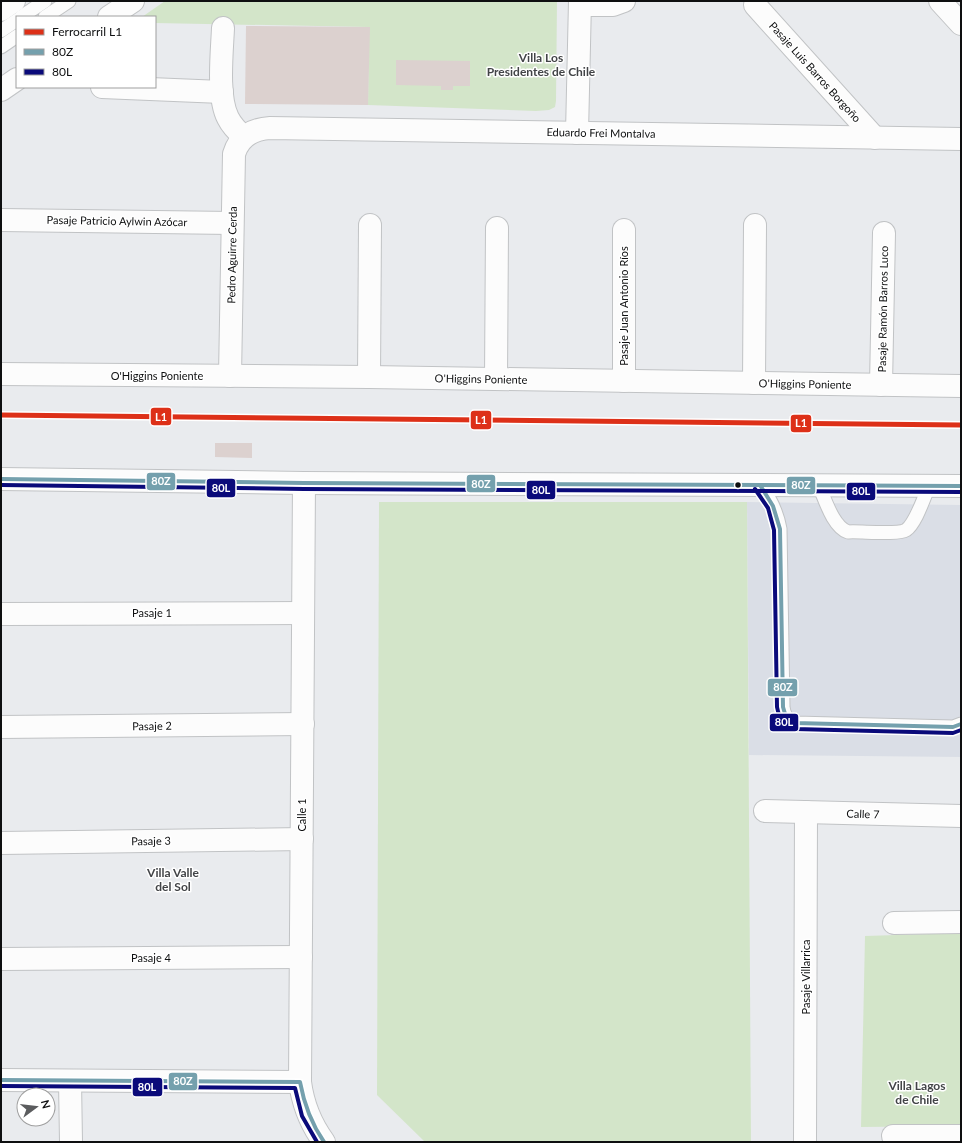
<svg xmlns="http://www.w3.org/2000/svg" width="962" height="1143" font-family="Lato,sans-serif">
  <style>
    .built { fill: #dadee6 }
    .green { fill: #d3e5c9 }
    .building { fill: #dcd1cf }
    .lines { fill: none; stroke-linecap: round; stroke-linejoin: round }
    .lane-casing { stroke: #c1c3c5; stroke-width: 15 }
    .street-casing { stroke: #c1c3c5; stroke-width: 24 }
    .secondary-casing { stroke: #c1c3c5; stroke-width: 24 }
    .primary-casing { stroke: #c1c3c5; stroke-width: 24 }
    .lane { stroke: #fcfcfc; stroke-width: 13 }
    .street { stroke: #fcfcfc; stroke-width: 22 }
    .secondary { stroke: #fcfcfc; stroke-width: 22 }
    .primary { stroke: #fcfcfc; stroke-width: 22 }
    .bus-1-casing { stroke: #fff; stroke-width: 7 }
    .bus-2-casing { stroke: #fff; stroke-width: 7 }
    .bus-1 { stroke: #74a0ad; stroke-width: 4 }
    .bus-2 { stroke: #0a0a7a; stroke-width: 4 }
    .rail-1-casing { stroke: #fff; stroke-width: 8 }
    .rail-1 { stroke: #dd3018; stroke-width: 5 }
    .bus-dot { fill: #0e0f10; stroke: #fff; stroke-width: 1.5 }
    .labels { text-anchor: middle; stroke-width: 3; stroke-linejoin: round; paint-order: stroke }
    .street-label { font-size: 11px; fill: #0e0f10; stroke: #fff }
    .neighbourhood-label { font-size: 12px; font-weight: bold; fill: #424447; stroke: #fff }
    .line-badge { stroke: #fff; stroke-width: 1.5 }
    .badge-label { font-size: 11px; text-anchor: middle; font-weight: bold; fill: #fff }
  </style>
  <rect width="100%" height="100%" fill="#e9ebee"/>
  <!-- built -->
  <polygon class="built" points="747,502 961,505 961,757 749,755"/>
  <!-- green -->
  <g class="green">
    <polygon points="165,1 557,1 556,101 555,107 549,110 536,111 368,105 369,27 155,23 155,17 142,17"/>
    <polygon points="379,502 747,502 751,1142 425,1142 377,1095"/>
    <polygon points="961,933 961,1126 861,1127 865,936"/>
  </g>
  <!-- building -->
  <g class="building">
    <polygon points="246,26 370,27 368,105 245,104"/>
    <polygon points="396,60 470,61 470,86 453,86 453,90 441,90 441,86 396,85"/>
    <polygon points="215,443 252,443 252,458 215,457"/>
  </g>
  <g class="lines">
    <defs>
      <g id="lane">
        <polyline points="21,17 45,1"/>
        <polyline points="45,17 69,1"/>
        <polyline points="1,31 17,20"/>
        <polyline points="1,47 17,36"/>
        <path d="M760,485C771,499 777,512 780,529L783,707C784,715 787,720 795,723L953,727L961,724"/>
        <path d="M819,486C825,499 833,527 848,532C859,531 898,535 906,530C916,523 924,497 929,486"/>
      </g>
      <g id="street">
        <polyline points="940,1 961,24"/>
        <polyline points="580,5 613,5 624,1"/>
        <polyline points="755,5 875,138"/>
        <path d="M223,28C222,52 217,97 228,118C232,126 237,131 244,137"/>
        <polyline points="102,87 222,92"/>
        <polyline points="577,133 580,1"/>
        <polyline points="1,220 232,223"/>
        <path d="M230,376L234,154C239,137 252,129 270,128L961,139"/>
        <polyline points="369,377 370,225"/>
        <polyline points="496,379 497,228"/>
        <polyline points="624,381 624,230"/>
        <polyline points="754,383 755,225"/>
        <polyline points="881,385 884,233"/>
        <polyline points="1,479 304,483 961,486"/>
        <path d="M304,483L300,1082C303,1105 310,1123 324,1142"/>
        <polyline points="1,614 303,613"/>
        <polyline points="1,727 303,724"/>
        <polyline points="765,811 961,816"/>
        <polyline points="1,843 302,839"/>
        <polyline points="894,923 961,922"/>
        <polyline points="1,959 301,957"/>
        <polyline points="1,1080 300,1082"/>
        <polyline points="70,1081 71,1142"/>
        <polyline points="893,1136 961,1136"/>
        <polyline points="805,1142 806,812"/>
      </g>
      <polyline id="secondary" points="1,374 369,377 961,386"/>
      <g id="primary">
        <polyline points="1,10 14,1"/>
        <polyline points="109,17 133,1"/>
        <polyline points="1,90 17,79"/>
      </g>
    </defs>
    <!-- lane casing -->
    <use href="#lane" class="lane-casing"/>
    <!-- street casing -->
    <use href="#street" class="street-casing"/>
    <!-- secondary casing -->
    <use href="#secondary" class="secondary-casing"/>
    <!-- primary casing -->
    <use href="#primary" class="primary-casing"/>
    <!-- lane -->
    <use href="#lane" class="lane"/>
    <!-- street -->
    <use href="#street" class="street"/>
    <!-- secondary -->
    <use href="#secondary" class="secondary"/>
    <!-- primary -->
    <use href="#primary" class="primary"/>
    <defs>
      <g id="bus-1">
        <polyline points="1,479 304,483 961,486"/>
        <polyline points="760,485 773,506 780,529 783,707 786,717 795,723 953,727 961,724"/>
        <path d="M1,1080L300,1082C304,1104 311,1123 324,1142"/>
      </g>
      <g id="bus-2">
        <polyline points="1,485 304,489 961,492"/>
        <path d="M755,489L768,508L774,530L777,707C779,718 784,726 795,729L953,733L961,730"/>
        <polyline points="1,1086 295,1088 302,1116 317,1142"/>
      </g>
    </defs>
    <!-- bus-1 casing -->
    <use href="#bus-1" class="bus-1-casing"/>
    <!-- bus-2 casing -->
    <use href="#bus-2" class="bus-2-casing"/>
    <!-- bus-1 -->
    <use href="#bus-1" class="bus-1"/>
    <!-- bus-2 -->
    <use href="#bus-2" class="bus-2"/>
    <defs>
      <polyline id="rail-1" points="1,415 961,425"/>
    </defs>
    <!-- rail-1 casing -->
    <use href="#rail-1" class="rail-1-casing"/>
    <!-- rail-1 -->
    <use href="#rail-1" class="rail-1"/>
  </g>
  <!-- markers -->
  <circle class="bus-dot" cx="738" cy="485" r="3.5"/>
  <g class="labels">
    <!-- street labels -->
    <g class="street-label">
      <text transform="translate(815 72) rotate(48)" y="4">Pasaje Luis Barros Borgoño</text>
      <text transform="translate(601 133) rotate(1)" y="4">Eduardo Frei Montalva</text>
      <text transform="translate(117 221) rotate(1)" y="4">Pasaje Patricio Aylwin Azócar</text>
      <text transform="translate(232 255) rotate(-89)" y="4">Pedro Aguirre Cerda</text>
      <text transform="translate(624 306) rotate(-90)" y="4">Pasaje Juan Antonio Ríos</text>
      <text transform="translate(883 309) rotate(-89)" y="4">Pasaje Ramón Barros Luco</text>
      <text x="157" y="380">O'Higgins Poniente</text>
      <text transform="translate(481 379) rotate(1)" y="4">O'Higgins Poniente</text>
      <text transform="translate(805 384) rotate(1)" y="4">O'Higgins Poniente</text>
      <text x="152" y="617">Pasaje 1</text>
      <text transform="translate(152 726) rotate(-1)" y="4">Pasaje 2</text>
      <text transform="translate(863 814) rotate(2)" y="4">Calle 7</text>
      <text transform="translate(302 815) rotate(-90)" y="4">Calle 1</text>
      <text transform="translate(151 841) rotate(-1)" y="4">Pasaje 3</text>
      <text x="151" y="962">Pasaje 4</text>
      <text transform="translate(806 977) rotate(-90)" y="4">Pasaje Villarrica</text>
    </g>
    <!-- neighbourhood labels -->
    <g class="neighbourhood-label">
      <text x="541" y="62">Villa Los<tspan x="541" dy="14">Presidentes de Chile</tspan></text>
      <text x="173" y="877">Villa Valle<tspan x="173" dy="14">del Sol</tspan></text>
      <text x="917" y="1090">Villa Lagos<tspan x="917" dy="14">de Chile</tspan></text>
    </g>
  </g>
  <g class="line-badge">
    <rect x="150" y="407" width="22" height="19" rx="4" fill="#dd3018"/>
    <rect x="470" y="410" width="22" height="20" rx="4" fill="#dd3018"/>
    <rect x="790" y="414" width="22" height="19" rx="4" fill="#dd3018"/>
    <rect x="146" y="472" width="30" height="19" rx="4" fill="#74a0ad"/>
    <rect x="466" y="474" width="30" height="19" rx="4" fill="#74a0ad"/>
    <rect x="786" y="476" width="30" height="19" rx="4" fill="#74a0ad"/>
    <rect x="206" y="478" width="30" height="20" rx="4" fill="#0a0a7a"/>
    <rect x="526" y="480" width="30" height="20" rx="4" fill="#0a0a7a"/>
    <rect x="846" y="482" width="30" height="19" rx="4" fill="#0a0a7a"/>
    <rect x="767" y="678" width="31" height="19" rx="4" fill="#74a0ad"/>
    <rect x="769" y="713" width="30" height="19" rx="4" fill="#0a0a7a"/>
    <rect x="168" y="1072" width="30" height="19" rx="4" fill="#74a0ad"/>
    <rect x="132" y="1077" width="31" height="20" rx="4" fill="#0a0a7a"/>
  </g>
  <g class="badge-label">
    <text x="161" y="421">L1</text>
    <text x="481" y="424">L1</text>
    <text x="801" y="427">L1</text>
    <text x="161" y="485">80Z</text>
    <text x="481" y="488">80Z</text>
    <text x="801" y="489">80Z</text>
    <text x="221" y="492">80L</text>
    <text x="541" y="494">80L</text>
    <text x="861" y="495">80L</text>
    <text x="783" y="691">80Z</text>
    <text x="784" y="726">80L</text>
    <text x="183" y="1085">80Z</text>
    <text x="147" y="1091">80L</text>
  </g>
  <!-- border -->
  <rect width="962" height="1143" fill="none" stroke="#0e0f10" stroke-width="4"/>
  <!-- legend -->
  <rect x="16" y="16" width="140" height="72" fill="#ffffff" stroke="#9f9f9f"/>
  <rect x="24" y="29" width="20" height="6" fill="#dd3018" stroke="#9f9f9f"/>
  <text x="52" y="36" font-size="12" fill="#0e0f10">Ferrocarril L1</text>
  <rect x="24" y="49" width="20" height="6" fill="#74a0ad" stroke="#9f9f9f"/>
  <text x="52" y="56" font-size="12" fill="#0e0f10">80Z</text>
  <rect x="24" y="69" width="20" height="6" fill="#0a0a7a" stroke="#9f9f9f"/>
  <text x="52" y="76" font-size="12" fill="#0e0f10">80L</text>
  <!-- north arrow -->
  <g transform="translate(36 1107) rotate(75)"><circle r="19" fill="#ffffff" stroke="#9f9f9f"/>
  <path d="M0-3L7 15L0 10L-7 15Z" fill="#5b5c5e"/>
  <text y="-6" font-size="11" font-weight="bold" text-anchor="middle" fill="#0e0f10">N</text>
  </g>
</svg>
